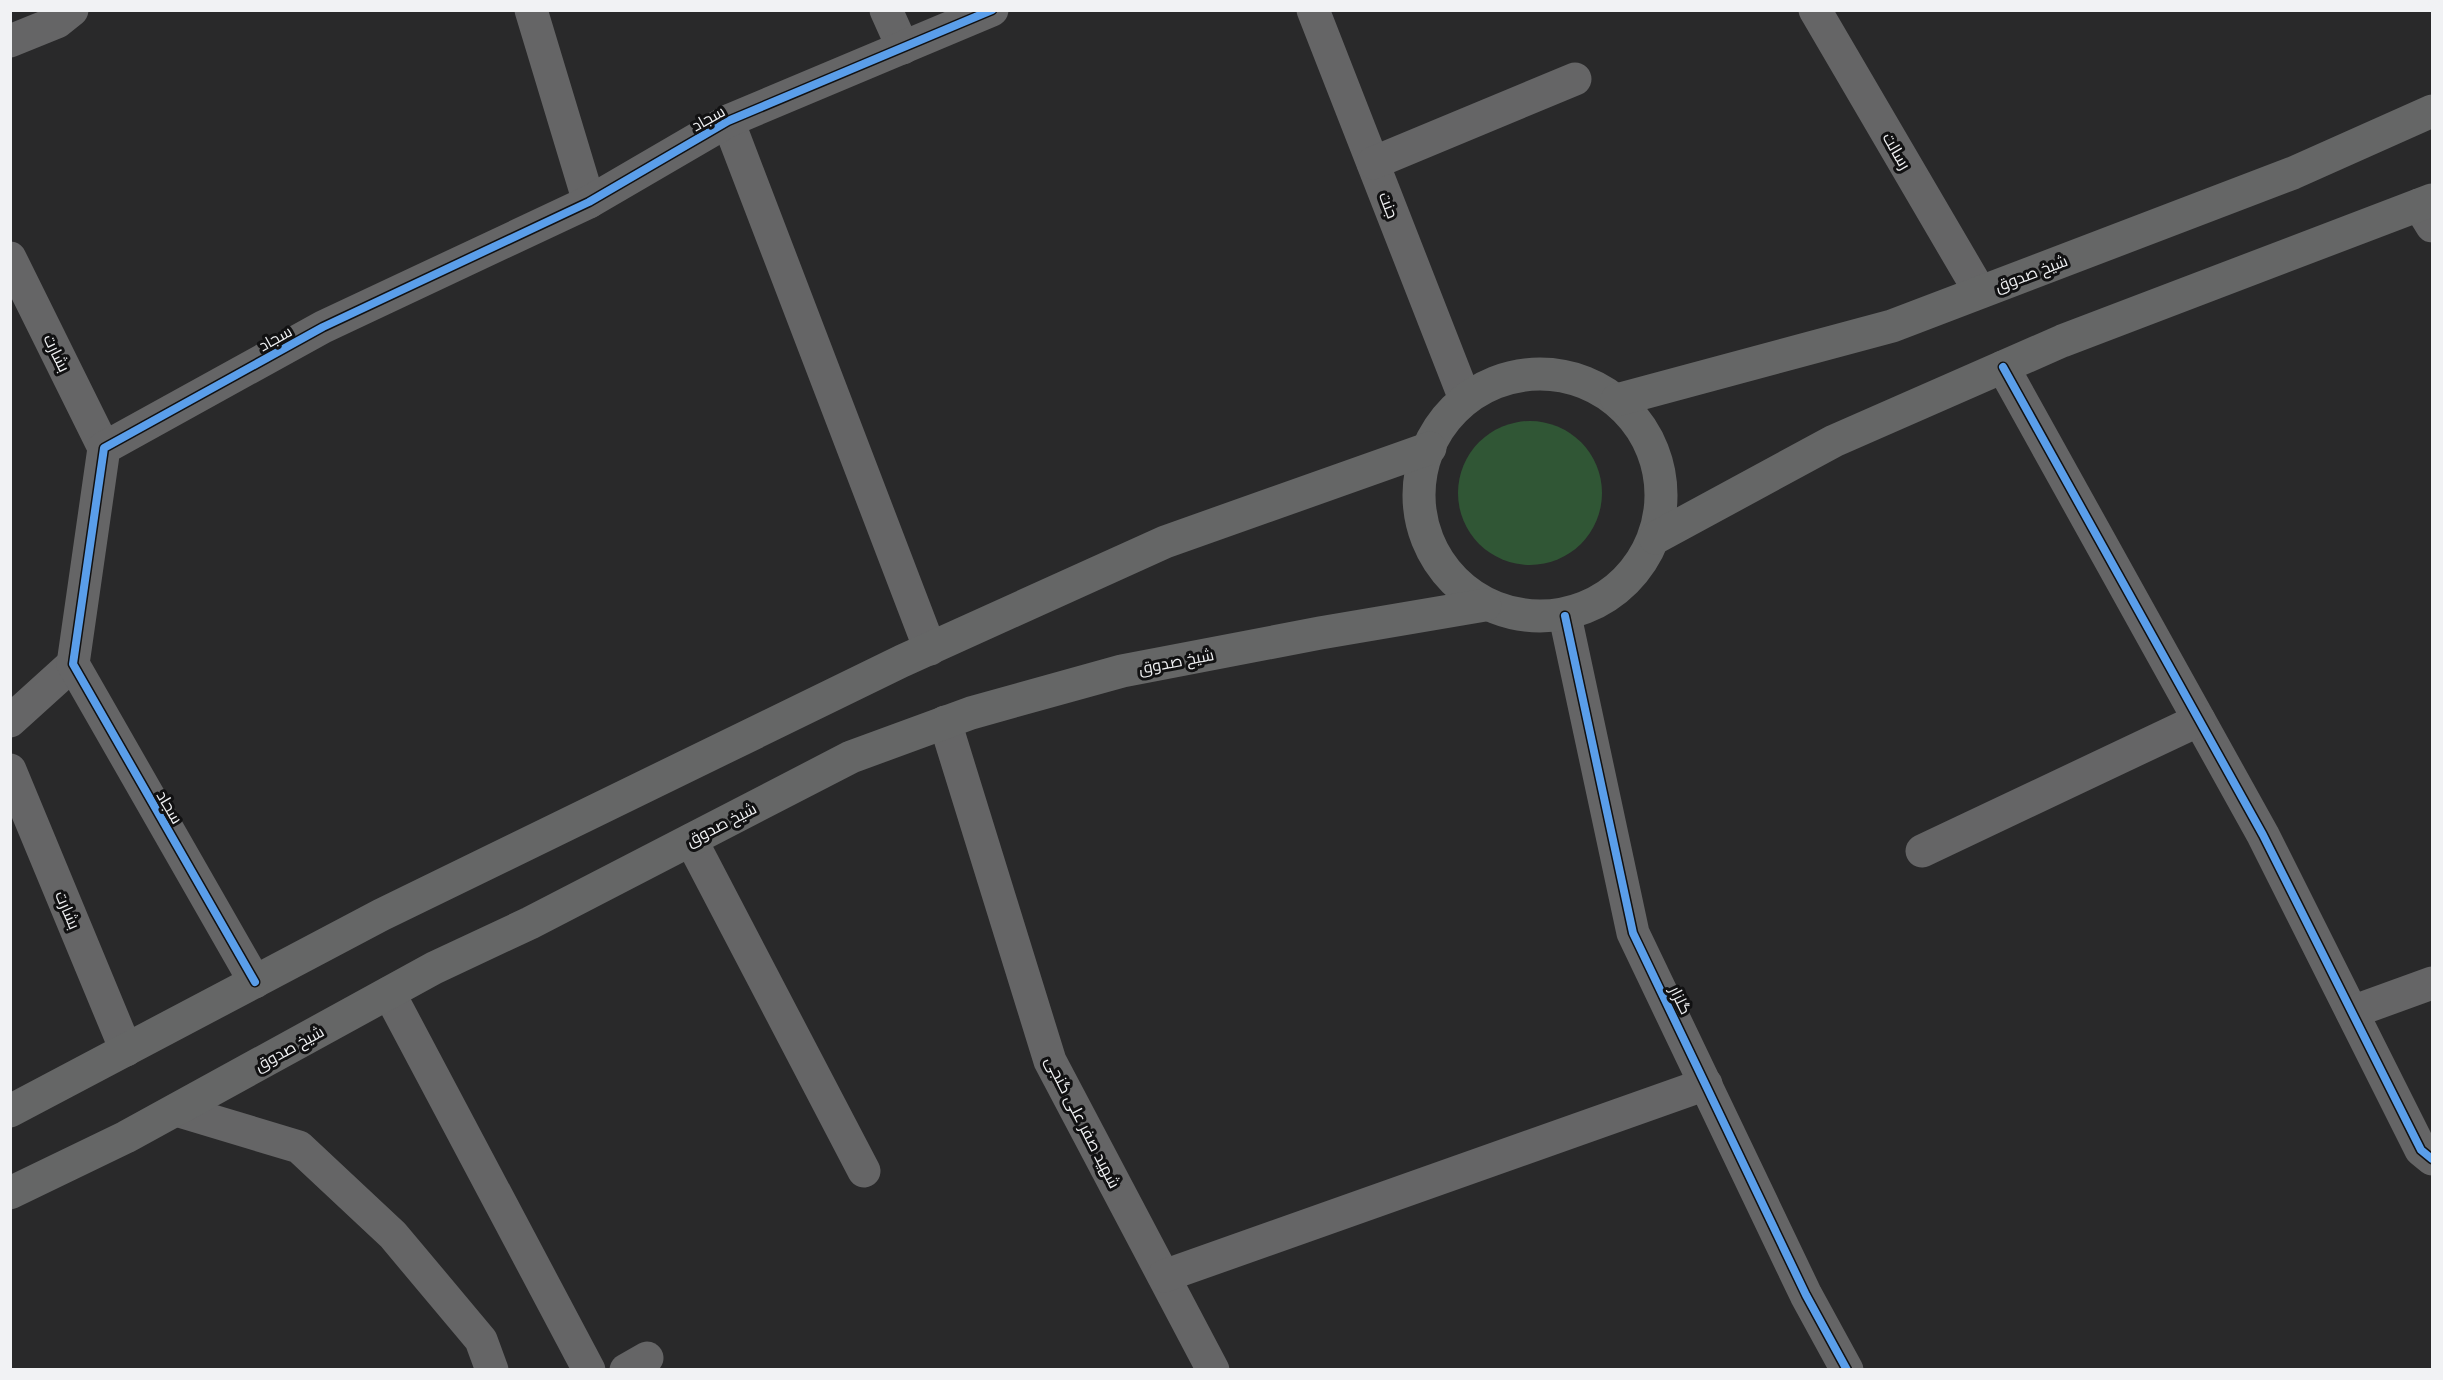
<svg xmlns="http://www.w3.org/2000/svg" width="2443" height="1380" font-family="'Varela Round',Cairo,sans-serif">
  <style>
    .green { fill: #305635 }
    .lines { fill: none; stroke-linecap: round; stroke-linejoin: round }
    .minor { stroke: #656566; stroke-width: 33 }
    .major { stroke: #656666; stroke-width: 33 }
    .cycleway-casing { stroke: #111112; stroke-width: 11 }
    .cycleway { stroke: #5a9eea; stroke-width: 8 }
    .labels { text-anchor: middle; stroke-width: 6; stroke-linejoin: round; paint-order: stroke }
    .street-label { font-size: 16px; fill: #f1f2f4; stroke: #111112 }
  </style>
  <rect width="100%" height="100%" fill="#29292a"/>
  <!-- green -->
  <circle class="green" cx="1530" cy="493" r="72"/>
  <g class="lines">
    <!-- minor -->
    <g class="minor">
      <polyline points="531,10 589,202"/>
      <polyline points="886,10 903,48"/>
      <polyline points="1313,10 1465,399"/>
      <polyline points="1815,10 1980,292"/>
      <polyline points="10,41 57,22 72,10"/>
      <polyline points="728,121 930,649"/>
      <polyline points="1373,163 1575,79"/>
      <polyline points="2419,205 2432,226"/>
      <polyline points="10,258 104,448"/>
      <polyline points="2003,367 2263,835 2421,1150 2432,1159"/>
      <polyline points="1565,616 1633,933 1806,1295 1847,1370"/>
      <polyline points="10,721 73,664"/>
      <polyline points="945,722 1050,1061 1213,1370"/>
      <polyline points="10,770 126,1050"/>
      <polyline points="691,840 864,1171"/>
      <polyline points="1922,851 2199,720"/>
      <polyline points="255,982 73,664 104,448 323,327 589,202 728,121 992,10"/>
      <polyline points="389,993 589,1370"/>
      <polyline points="2352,1012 2432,983"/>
      <polyline points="176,1110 299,1147 393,1235 481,1340 492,1370"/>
      <polyline points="1164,1276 1706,1084"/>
      <polyline points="626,1370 647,1358"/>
    </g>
    <!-- major -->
    <g class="major">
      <circle cx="1540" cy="495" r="121"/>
      <polyline points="1617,400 1892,326 2293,173 2432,111"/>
      <polyline points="1655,538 1834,441 2062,341 2432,200"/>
      <polyline points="10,1111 381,915 902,661 1165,542 1430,448"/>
      <polyline points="10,1193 126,1137 434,968 530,923 851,757 971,713 1122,671 1320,633 1485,605"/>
    </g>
    <defs>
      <g id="cycleway">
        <polyline points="2003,367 2263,835 2421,1150 2432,1159"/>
        <polyline points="1565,616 1633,933 1806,1295 1847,1370"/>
        <polyline points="255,982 73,664 104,448 323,327 589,202 728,121 992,10"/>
      </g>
    </defs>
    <!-- cycleway casing -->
    <use href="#cycleway" class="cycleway-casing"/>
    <!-- cycleway -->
    <use href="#cycleway" class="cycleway"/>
  </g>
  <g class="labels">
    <!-- street labels -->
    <g class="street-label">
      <text transform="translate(708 118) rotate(-29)" y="6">سجاد</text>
      <text transform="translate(1897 151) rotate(60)" y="6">رسالت</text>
      <text transform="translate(1389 205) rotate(69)" y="6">جنت</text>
      <text transform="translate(2031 273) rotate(-21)" y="6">شیخ صدوق</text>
      <text transform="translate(275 338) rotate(-29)" y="6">سجاد</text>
      <text transform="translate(57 353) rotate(64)" y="6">بشارت</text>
      <text transform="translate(1176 661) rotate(-11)" y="6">شیخ صدوق</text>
      <text transform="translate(170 807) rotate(60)" y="6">سجاد</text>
      <text transform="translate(721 824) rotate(-27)" y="6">شیخ صدوق</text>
      <text transform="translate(68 910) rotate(67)" y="6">بشارت</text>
      <text transform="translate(1681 1000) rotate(64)" y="6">گلزار</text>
      <text transform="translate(289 1048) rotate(-29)" y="6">شیخ صدوق</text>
      <text transform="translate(1083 1122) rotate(63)" y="6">شهید صفر علی گنجی</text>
    </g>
  </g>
  <!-- border -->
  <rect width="2443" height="1380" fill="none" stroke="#f1f2f4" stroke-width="24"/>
</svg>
